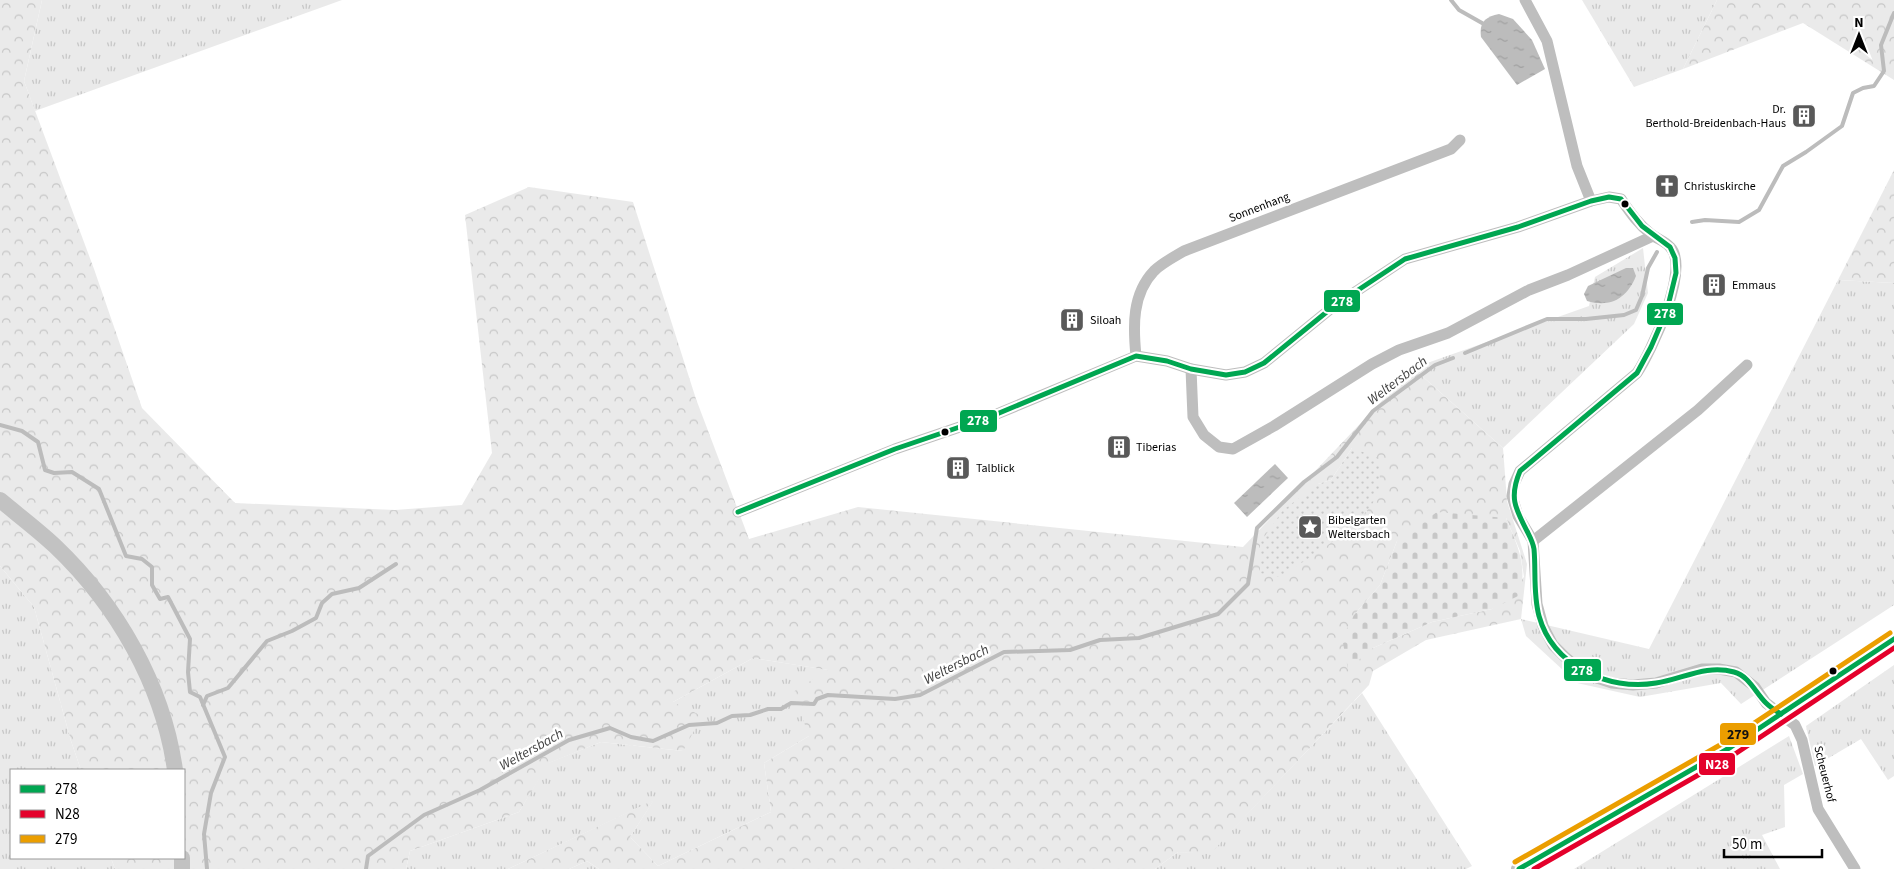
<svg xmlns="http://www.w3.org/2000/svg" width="1894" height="869" font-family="'Source Sans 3',sans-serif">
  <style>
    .grass { fill: url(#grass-tufts) }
    .forest { fill: url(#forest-crowns); fill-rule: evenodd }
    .cemetery { fill: url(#cemetery-stones) }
    .garden { fill: url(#garden-dots) }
    .water { fill: url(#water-ripples) }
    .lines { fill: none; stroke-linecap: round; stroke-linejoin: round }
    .stream { stroke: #bcbcbc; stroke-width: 4 }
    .street { stroke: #bebebe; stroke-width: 11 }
    .secondary { stroke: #c2c2c2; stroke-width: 16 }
    .bus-1-casing { stroke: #fff; stroke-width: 9 }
    .bus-2-casing { stroke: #fff; stroke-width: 9 }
    .bus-3-casing { stroke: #fff; stroke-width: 9 }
    .bus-1 { stroke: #00a651; stroke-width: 5 }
    .bus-2 { stroke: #e4002b; stroke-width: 5 }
    .bus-3 { stroke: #eb9e00; stroke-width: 5 }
    .bus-dot { fill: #000; stroke: #fff; stroke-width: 2 }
    .labels { text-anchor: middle; stroke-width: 5; stroke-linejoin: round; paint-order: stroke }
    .poi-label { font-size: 12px; fill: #000; stroke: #fff; text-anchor: start }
    .street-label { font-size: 12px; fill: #000; stroke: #fff }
    .water-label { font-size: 14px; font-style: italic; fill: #414141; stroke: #fff }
    .line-badge { stroke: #fff; stroke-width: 2 }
    .badge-label { font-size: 14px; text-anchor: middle; font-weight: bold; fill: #fff }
    .pale-badge-label { font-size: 14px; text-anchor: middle; font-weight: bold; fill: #111 }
  </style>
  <defs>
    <pattern id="grass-tufts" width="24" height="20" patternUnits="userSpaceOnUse" patternTransform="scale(1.25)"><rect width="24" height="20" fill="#eaeaea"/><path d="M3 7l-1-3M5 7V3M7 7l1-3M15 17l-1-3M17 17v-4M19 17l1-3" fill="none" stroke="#c7c7c7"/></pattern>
    <pattern id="forest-crowns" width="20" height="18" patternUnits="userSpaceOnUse" patternTransform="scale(1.25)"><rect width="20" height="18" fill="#eaeaea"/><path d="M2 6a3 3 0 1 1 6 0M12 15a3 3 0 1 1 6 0" fill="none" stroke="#c7c7c7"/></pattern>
    <pattern id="cemetery-stones" width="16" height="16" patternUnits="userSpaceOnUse" patternTransform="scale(1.25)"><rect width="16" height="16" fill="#eaeaea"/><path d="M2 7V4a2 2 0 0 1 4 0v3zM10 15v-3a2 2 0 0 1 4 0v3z" fill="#c7c7c7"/></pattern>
    <pattern id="garden-dots" width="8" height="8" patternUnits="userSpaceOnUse" patternTransform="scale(1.25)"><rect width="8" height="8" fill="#eaeaea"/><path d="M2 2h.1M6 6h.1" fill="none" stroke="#c7c7c7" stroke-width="1.8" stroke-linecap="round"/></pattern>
    <pattern id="water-ripples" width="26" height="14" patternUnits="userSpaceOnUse" patternTransform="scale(1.25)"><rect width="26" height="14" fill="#bcbcbc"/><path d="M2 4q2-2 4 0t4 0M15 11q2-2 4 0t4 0" fill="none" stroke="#a0a0a0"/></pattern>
  </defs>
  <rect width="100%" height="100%" fill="#fff"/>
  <!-- grass -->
  <g class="grass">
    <polygon points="42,0 342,0 35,111 24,81"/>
    <polygon points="1582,0 1717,0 1683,69 1634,87"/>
    <polygon points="1643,248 1648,293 1634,324 1503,448 1413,368 1589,306 1595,277"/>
    <polygon points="1838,280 1894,283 1894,605 1741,704 1721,683 1640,697 1577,683 1526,636 1521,619 1649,649"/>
    <polygon points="0,566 34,607 71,741 81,770 11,770 11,858 111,858 115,869 0,869"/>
    <polygon points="753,658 829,670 809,736 764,763 771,812 658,866 630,837 653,801 508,869 406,869 410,851 519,812 548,763 601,742 683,751 673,702"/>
    <polygon points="1894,665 1894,776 1888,780 1861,739 1815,766 1806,726"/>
    <polygon points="1362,693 1472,866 1466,869 1155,869 1178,852 1210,853"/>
    <polygon points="1789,736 1803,774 1784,785 1785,827 1762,835 1780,869 1574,869"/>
    <polygon points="587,861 599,869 569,869"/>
  </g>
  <!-- forest -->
  <g class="forest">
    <path d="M0,0H42L24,81L94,269L142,408L235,503L395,510L462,505L492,453L465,215L529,187L633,202L696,399L749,539L858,507L1243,547L1413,368L1503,448L1507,501L1527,564L1521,619L1426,640L1373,671L1369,685L1210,854L1178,852L1155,869H599L587,861L569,869H508L654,800L630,837L658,866L771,812L764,763L809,736L793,692L828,670L753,658L673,702L702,716L683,751L601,742L549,763L519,812L410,851L406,869H115L111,858H184V770H81L71,741L34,607L0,566ZM1352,448L1367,512L1318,484L1331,480ZM1506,518L1520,551L1524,577L1492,609L1432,622L1373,648L1354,615L1380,585L1397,541Z"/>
    <polygon points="1717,0 1894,0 1894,80 1803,23 1683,69"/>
    <polygon points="1894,170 1894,283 1838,280"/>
  </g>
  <!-- cemetery -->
  <path class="cemetery" d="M1437,512L1506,518C1518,547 1527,563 1520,595L1492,609L1432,622L1373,648L1348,669L1342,638L1354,615L1380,585L1397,541Z"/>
  <!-- garden -->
  <path class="garden" d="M1352,448L1379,458C1379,468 1381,480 1379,489C1372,521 1307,559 1280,577L1260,573V543L1283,510L1318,484L1331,480Z"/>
  <!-- water -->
  <g class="water">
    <path d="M1499,14L1513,19L1532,40L1545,69L1517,85L1481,37C1479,22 1485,17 1499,14Z"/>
    <path d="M1626,268H1633L1636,276C1627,298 1611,308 1587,301L1584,294L1588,286Z"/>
    <polygon points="1275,464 1288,478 1247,517 1234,503"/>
  </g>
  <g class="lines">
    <!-- stream -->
    <g class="stream">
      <polyline points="1451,0 1459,10 1482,23"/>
      <polyline points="1692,222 1705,220 1739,222 1759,210 1783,166 1806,152 1842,126 1853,93 1863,88 1874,86 1884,71 1881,45 1894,13"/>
      <polyline points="1465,353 1547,319 1586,319 1624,315 1636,310 1642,296 1648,268 1657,252"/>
      <polyline points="0,425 22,431 38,442 45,470 54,473 72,472 99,489 126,556 142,559 152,567 152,585 160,599 168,597 190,639 188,672 190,692 200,697 225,757 211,793 204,834 207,869"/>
      <polyline points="203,705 207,696 228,688 267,641 292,631 316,618 322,603 332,594 359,588 396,564"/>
      <polyline points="366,869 368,856 424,815 480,790 569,740 610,728 631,737 653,741 689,725 717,723 732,716 750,715 768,709 781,709 791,703 814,704 817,699 828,695 895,699 920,695 1004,652 1070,650 1100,640 1139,638 1218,614 1248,584 1257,528 1304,482 1337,457 1373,411 1435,365 1453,358"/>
    </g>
    <!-- street -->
    <g class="street">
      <polyline points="1525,0 1547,41 1577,166 1591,201"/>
      <path d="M1136,356C1133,326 1132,294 1154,271C1162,263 1174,257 1184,251L1451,149L1460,140"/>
      <polyline points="1191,369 1193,417 1204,435 1219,447 1233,449 1274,426 1372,364 1399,350 1448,333 1529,290 1568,275 1653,236"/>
      <path d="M738,512L895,449L992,416L1136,356L1167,361L1191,369L1226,375L1245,372L1264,363L1334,306L1405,259L1518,227L1591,201L1609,197L1621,199C1630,212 1638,224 1651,234C1657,239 1665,241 1670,247C1691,268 1651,352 1637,373L1520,471L1514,484L1512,496L1518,516L1533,541L1537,604L1543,626L1553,645L1565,657L1578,668L1594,677L1612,683L1633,685L1656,683L1702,669H1719L1736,672L1755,687L1766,703L1795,725L1802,740L1818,809L1855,869"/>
      <polyline points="1533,541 1698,410 1747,365"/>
    </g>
    <!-- secondary -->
    <g class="secondary">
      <path d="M0,500C18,515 38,530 55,546C117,605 163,685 175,770"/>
      <polyline points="182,858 182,869"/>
      <polyline points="1519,869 1731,747 1894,639"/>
    </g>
    <defs>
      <g id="bus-1">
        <path d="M738,512L895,449L992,416L1136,356L1167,361L1191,369L1226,375L1245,372L1264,363L1334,306L1405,259L1518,227L1591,201L1609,197L1621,199L1642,226L1670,247L1675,258L1676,273L1667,310L1651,347L1637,373L1520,471C1509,497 1515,508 1527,531C1530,537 1533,542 1534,549C1536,571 1533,594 1539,616C1553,666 1608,691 1656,683C1683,679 1706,664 1734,672C1749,676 1755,692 1766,703C1770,707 1776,711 1781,714"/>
        <polyline points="1519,869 1731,747 1894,639"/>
      </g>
      <polyline id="bus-2" points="1534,869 1735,754 1894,648"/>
      <polyline id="bus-3" points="1515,862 1727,741 1890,633"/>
    </defs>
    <!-- bus-1 casing -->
    <use href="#bus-1" class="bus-1-casing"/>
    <!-- bus-2 casing -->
    <use href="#bus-2" class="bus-2-casing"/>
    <!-- bus-3 casing -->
    <use href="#bus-3" class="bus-3-casing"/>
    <!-- bus-1 -->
    <use href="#bus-1" class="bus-1"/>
    <!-- bus-2 -->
    <use href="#bus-2" class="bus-2"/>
    <!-- bus-3 -->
    <use href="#bus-3" class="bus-3"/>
  </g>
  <!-- icons -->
  <defs>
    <symbol id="building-square" viewBox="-11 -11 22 22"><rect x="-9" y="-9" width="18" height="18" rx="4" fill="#595959" stroke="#fff"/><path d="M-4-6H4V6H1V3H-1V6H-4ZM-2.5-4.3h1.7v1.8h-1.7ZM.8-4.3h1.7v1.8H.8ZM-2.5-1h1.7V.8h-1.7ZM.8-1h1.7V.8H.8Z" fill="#fff"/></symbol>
    <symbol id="church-square" viewBox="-11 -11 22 22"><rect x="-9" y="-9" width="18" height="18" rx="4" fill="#595959" stroke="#fff"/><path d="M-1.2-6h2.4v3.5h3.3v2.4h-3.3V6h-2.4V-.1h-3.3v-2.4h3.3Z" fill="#fff"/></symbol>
    <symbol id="sight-square" viewBox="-11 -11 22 22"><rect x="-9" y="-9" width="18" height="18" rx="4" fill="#595959" stroke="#fff"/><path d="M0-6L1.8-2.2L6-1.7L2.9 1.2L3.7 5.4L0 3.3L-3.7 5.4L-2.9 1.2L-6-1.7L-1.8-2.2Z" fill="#fff"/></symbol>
  </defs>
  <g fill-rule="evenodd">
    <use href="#building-square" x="1790" y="102" width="28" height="28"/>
    <use href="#church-square" x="1653" y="172" width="28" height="28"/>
    <use href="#building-square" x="1700" y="271" width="28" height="28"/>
    <use href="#building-square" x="1058" y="306" width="28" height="28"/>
    <use href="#building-square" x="1105" y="433" width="28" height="28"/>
    <use href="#building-square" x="944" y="454" width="28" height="28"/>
    <use href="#sight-square" x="1296" y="513" width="28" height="28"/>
  </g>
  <!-- markers -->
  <g class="bus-dot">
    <circle cx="1625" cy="204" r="4.5"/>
    <circle cx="945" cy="432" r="4.5"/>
    <circle cx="1833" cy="671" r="4.5"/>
  </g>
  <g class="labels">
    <!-- poi labels -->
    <g class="poi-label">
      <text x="1786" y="113" text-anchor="end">Dr.<tspan x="1786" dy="14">Berthold-Breidenbach-Haus</tspan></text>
      <text x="1684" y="190">Christuskirche</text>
      <text x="1732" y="289">Emmaus</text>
      <text x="1090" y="324">Siloah</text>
      <text x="1136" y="451">Tiberias</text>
      <text x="976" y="472">Talblick</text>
      <text x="1328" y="524">Bibelgarten<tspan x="1328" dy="14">Weltersbach</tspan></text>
    </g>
    <!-- street labels -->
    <g class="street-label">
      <text transform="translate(1259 207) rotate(-21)" y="4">Sonnenhang</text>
      <text transform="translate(1825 774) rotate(76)" y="4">Scheuerhof</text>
    </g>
    <!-- water labels -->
    <g class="water-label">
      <text transform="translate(1397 380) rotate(-37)" y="5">Weltersbach</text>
      <text transform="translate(956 664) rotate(-27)" y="5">Weltersbach</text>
      <text transform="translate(531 749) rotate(-29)" y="5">Weltersbach</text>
    </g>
  </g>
  <g class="line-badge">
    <rect x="1323" y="289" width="38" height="24" rx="5" fill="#00a651"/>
    <rect x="1646" y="302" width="38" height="24" rx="5" fill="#00a651"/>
    <rect x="959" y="409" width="39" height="24" rx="5" fill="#00a651"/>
    <rect x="1563" y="658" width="39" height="24" rx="5" fill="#00a651"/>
    <rect x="1719" y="722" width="38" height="24" rx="5" fill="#eb9e00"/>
    <rect x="1698" y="752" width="38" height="24" rx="5" fill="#e4002b"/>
  </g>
  <g class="badge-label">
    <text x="1342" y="306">278</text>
    <text x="1665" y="318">278</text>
    <text x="978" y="425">278</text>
    <text x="1582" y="675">278</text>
    <text x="1717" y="769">N28</text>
  </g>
  <g class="pale-badge-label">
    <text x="1738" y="739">279</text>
  </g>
  <!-- legend -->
  <rect x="10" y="769" width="175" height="90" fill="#ffffff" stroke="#999999"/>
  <rect x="20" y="785" width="25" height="8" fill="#00a651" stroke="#999999"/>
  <text x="55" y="794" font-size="15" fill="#000000">278</text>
  <rect x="20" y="810" width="25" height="8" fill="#e4002b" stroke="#999999"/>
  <text x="55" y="819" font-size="15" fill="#000000">N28</text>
  <rect x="20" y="835" width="25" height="8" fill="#eb9e00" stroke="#999999"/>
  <text x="55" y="844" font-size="15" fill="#000000">279</text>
  <!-- north arrow -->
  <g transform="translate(1859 35)" stroke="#ffffff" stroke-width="4" paint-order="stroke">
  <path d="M0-4L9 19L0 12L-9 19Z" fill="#000000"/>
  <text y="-8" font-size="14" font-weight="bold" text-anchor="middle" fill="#000000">N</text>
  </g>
  <!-- scale -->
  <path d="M1724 849v8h98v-8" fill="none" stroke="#000000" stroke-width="2.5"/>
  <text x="1732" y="849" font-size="15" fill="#000000" stroke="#ffffff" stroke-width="4" paint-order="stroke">50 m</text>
</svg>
